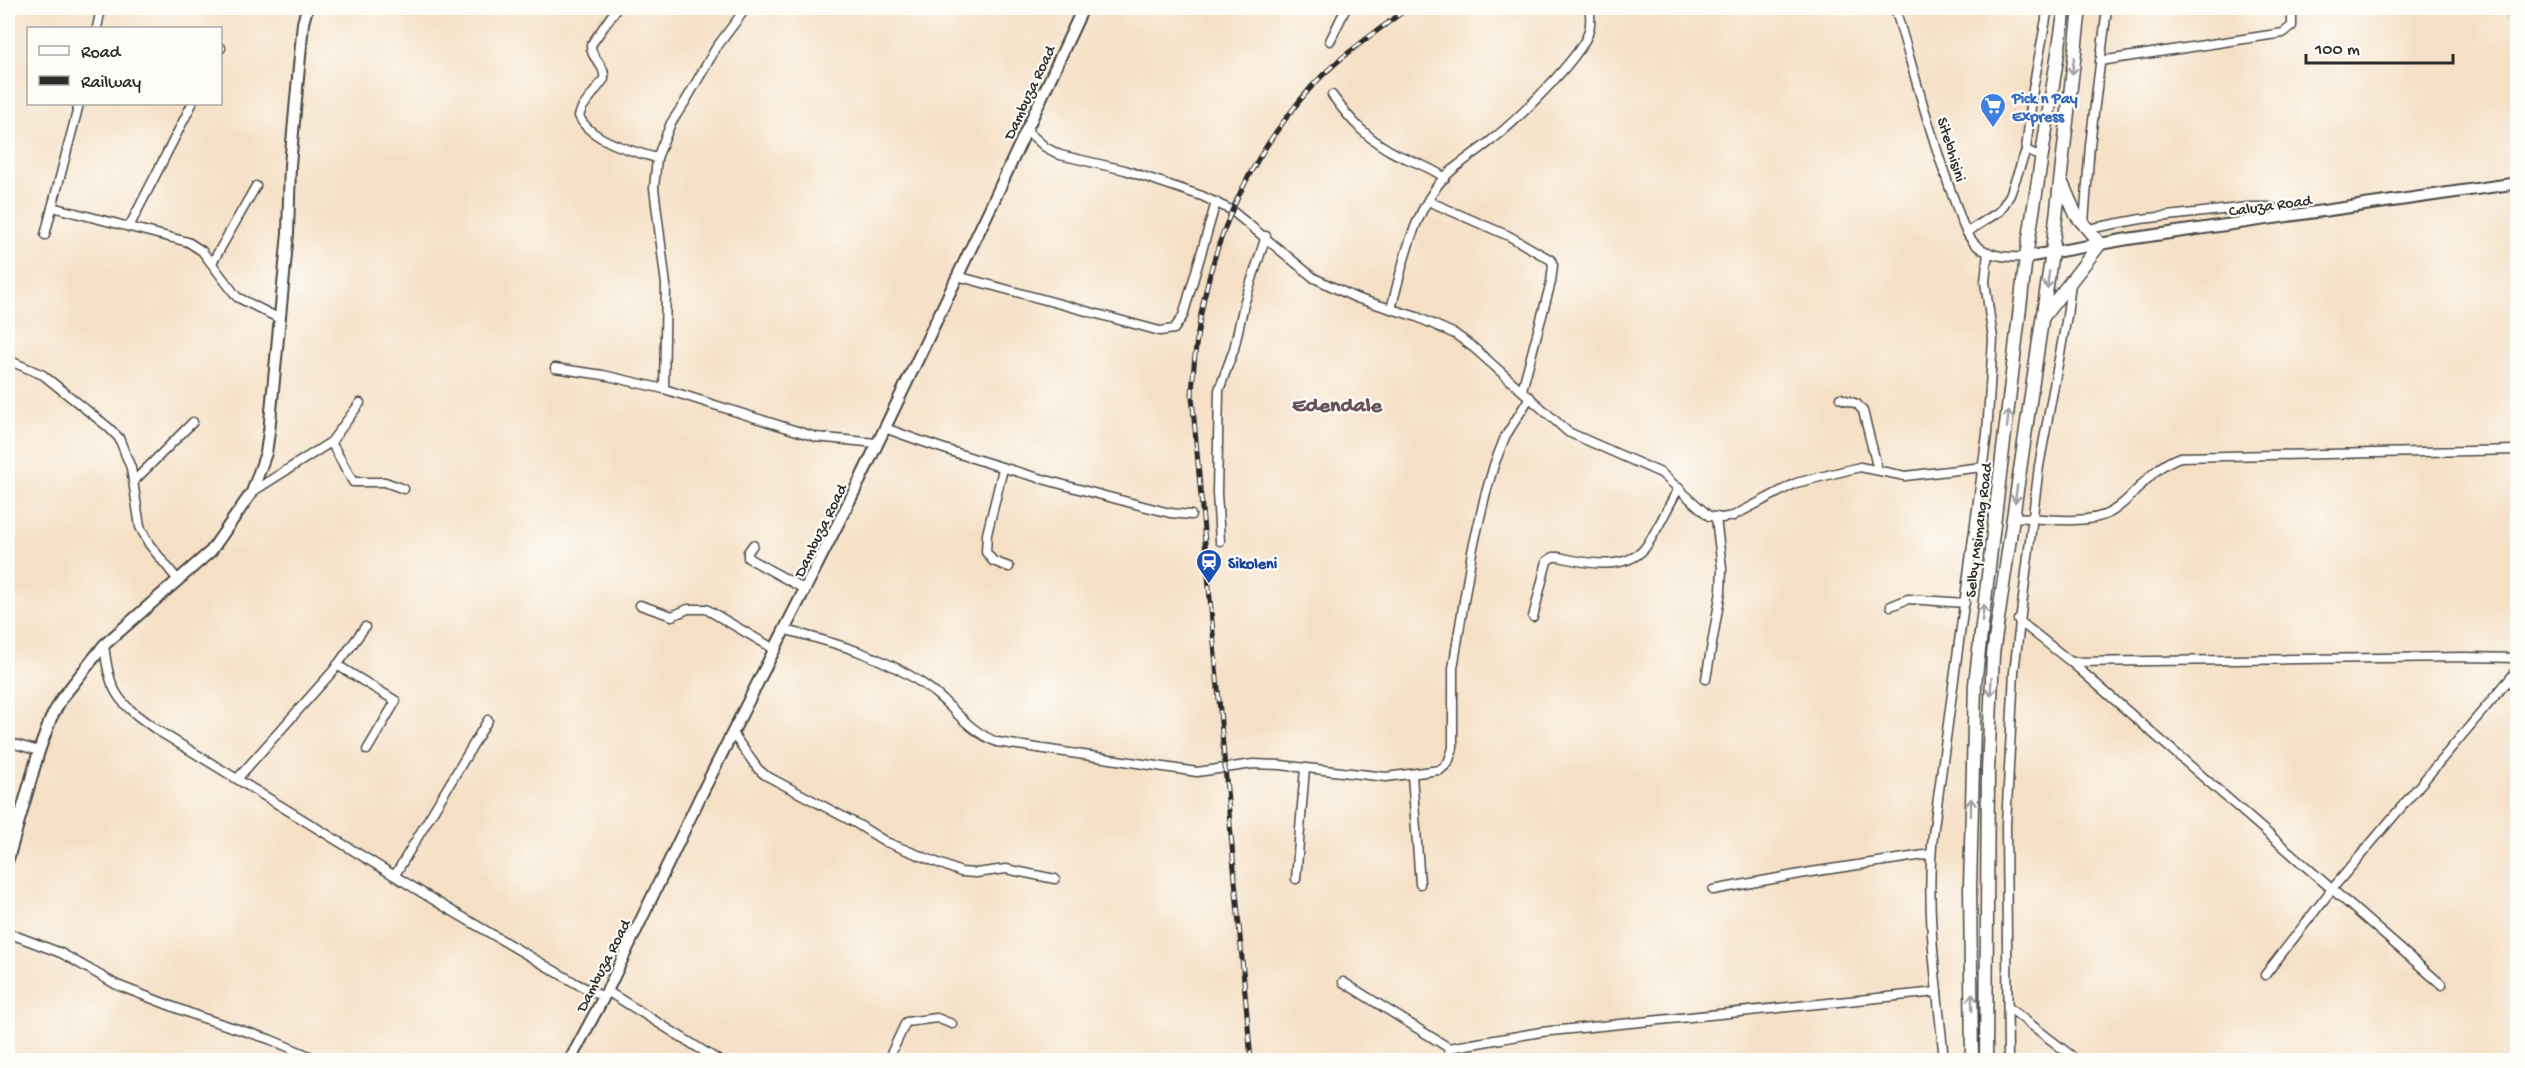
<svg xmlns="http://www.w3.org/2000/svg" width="2525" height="1068" font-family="'Gochi Hand',sans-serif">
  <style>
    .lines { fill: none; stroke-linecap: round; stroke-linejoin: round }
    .river { stroke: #71b9e8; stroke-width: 18 }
    .minor-casing { stroke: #494642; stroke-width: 11 }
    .tertiary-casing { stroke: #494642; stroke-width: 14 }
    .secondary-casing { stroke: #494642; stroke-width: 15 }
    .minor { stroke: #fff; stroke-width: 8 }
    .tertiary { stroke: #fff; stroke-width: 10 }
    .secondary { stroke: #fff; stroke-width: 12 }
    .rail-casing { stroke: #2b2b2b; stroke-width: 5 }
    .rail { stroke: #fdfcf7; stroke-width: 3; stroke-dasharray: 9; stroke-linecap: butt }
    .oneway { stroke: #a0a0a0 }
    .labels { text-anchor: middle; stroke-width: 4.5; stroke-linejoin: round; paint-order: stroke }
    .street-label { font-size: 16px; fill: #2b2b2b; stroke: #fdfcf7 }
    .shop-label { font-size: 16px; font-weight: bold; fill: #366cbe; stroke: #fdfcf7; text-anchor: start }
    .transit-label { font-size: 16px; font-weight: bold; fill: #164399; stroke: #fdfcf7; text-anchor: start }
    .district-label { font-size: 22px; font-weight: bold; fill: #69525c; stroke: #fdfcf7 }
  </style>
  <rect width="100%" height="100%" fill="#fdfcf7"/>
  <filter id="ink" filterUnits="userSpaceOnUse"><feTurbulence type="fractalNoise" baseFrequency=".0167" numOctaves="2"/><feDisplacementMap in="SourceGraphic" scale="12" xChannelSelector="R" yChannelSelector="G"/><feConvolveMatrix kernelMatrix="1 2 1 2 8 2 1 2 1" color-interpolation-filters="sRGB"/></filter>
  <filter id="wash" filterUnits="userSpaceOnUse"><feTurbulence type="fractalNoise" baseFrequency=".008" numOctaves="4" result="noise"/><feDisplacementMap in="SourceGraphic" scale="24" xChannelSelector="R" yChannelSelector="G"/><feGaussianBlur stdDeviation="1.35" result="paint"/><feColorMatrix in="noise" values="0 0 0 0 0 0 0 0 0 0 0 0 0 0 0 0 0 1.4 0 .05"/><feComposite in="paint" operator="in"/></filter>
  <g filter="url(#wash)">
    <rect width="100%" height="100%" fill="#f5e0c6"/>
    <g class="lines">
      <!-- river -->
      <polyline class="river" points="2517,8 2518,8"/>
    </g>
  </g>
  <g filter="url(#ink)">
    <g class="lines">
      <defs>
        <g id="minor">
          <path d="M617,8L591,45C590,59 606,64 604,79L582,108L579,116C589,140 634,152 657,158"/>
          <path d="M1895,8C1914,71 1930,136 1953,197C1959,212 1963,231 1974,243C1987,257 2009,258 2026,257"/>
          <polyline points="97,28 101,8"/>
          <polyline points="1330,41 1346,8"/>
          <polyline points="220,49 221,48"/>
          <polyline points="2100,61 2283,33 2292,26 2292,8"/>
          <path d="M1332,95C1351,121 1369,141 1398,155C1414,162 1431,167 1445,178"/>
          <polyline points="1026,130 1045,147 1060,155 1125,170 1202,196 1231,210 1314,278 1356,298 1417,317 1455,334 1474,348 1568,432 1661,473 1709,516 1722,518 1733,516 1796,483 1860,467 1905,476 1983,467"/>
          <polyline points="2041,157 2026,150 2033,89 2048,8"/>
          <polyline points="1428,201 1509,236 1551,260 1553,265 1551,282 1522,390"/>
          <polyline points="52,207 188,242 202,251 237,297 278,318"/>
          <polyline points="2084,223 2090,145 2107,8"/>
          <polyline points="129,227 192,104"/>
          <polyline points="2088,229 2141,219 2248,207 2269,207 2294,215"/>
          <polyline points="1967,232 2000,211 2010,195 2026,150"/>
          <polyline points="45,235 79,104"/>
          <polyline points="212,263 256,186"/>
          <polyline points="957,276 1160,331 1174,329 1183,316 1216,202"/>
          <path d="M1391,309C1402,268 1410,225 1435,189C1449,168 1474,155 1493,139C1516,121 1578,60 1588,34C1591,25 1591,17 1589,8"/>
          <polyline points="8,360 43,375 108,427 119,438 131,468 140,527 149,544 178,580"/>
          <polyline points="555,368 603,375 664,389 816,437 876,443"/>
          <polyline points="664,389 666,285 654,188 657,158 671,123 685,102 716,48 746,8"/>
          <polyline points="1840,398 1857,404 1863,411 1878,470"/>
          <path d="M885,428C978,463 1073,488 1170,513L1191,515"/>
          <polyline points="331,442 353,482 385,482 404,489"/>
          <polyline points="1003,469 987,534 986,552 993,561 1009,567"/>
          <polyline points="134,481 193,422"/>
          <polyline points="252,492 331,442 360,403"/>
          <path d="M2013,517C2040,518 2087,526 2111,512C2138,496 2147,469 2180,457L2518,450"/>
          <polyline points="1220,541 1217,493 1219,390 1234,349 1244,304 1266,236"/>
          <polyline points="753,545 748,552 748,558 806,590"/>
          <polyline points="640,605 672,616 688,609 706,609 776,650"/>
          <polyline points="1891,606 1908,599 1965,603"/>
          <path d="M1533,617L1547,561L1553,557H1559C1584,563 1625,571 1644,549C1655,536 1669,504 1679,488"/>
          <polyline points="2018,620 2071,662 2442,985"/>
          <path d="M786,630C835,643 884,656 926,686C952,704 967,731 997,742L1197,772L1253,764L1280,765L1386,777L1440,770L1448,763L1453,748V668L1472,552L1485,496L1494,465L1505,437L1530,397"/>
          <path d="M104,645C110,694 117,702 157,730L447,908L577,984L604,997"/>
          <polyline points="2071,662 2465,657 2518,658"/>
          <polyline points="337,665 396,701 367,750"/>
          <polyline points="1706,679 1721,591 1722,568 1716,518"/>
          <polyline points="733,734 758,769 765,775 857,824 886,842 961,872 976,873 1006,869 1055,879"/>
          <polyline points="8,742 39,751"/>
          <polyline points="1412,775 1420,884"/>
          <polyline points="237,779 333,671 365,627"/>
          <polyline points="395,875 488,720"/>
          <polyline points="1296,879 1305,768"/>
          <polyline points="1713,890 1811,872 1931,854"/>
          <polyline points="8,933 61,953 117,985 197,1016 269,1039 319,1060"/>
          <polyline points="2265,975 2333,888 2518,669"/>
          <polyline points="1343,982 1449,1048 1541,1032 1937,992"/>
          <polyline points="607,991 718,1060"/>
          <polyline points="2008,1007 2077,1060"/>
          <polyline points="1449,1048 1449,1060"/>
          <polyline points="888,1060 906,1022 937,1018 952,1024"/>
          <path d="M1944,1060C1937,986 1925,910 1933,835L1987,434L1993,339L1985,282L1988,252"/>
          <polyline points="2008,1060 2006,825 2014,672 2039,466 2067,316 2071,283"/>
        </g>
        <g id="tertiary">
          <polyline points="2026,257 2128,239 2518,183"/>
          <polyline points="8,859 39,751 51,718 62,698 104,645 211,551 252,492 266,453 269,432 288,233 290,165 303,23 307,8"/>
          <polyline points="570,1060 607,991 701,795 861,478 994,200 1083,8"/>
        </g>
        <g id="secondary">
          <polyline points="2043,317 2100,244 2076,215 2062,183"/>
          <polyline points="1972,1060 1970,888 1975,684 2026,257 2065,8"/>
          <polyline points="1986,1060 1988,770 1993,654 2052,252 2080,8"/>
        </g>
      </defs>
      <!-- minor casing -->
      <use href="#minor" class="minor-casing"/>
      <!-- tertiary casing -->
      <use href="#tertiary" class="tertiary-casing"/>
      <!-- secondary casing -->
      <use href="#secondary" class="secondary-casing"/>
      <!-- minor -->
      <use href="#minor" class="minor"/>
      <!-- tertiary -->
      <use href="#tertiary" class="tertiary"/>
      <!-- secondary -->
      <use href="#secondary" class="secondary"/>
      <defs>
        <path id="rail" d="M1251,1060L1192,396C1196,294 1224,199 1287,117C1301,98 1318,78 1336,63C1359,43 1384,26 1408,8"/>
      </defs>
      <!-- rail casing -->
      <use href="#rail" class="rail-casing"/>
      <!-- rail -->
      <use href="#rail" class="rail"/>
    </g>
    <!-- one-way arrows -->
    <defs><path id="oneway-shaft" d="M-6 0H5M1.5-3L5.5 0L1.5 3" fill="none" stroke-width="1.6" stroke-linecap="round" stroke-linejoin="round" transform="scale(1.5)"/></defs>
    <g class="oneway">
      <use href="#oneway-shaft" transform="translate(2073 66) rotate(97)"/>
      <use href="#oneway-shaft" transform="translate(2048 280) rotate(98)"/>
      <use href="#oneway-shaft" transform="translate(2008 419) rotate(-83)"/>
      <use href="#oneway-shaft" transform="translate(2016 494) rotate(98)"/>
      <use href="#oneway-shaft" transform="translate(1983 613) rotate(-83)"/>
      <use href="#oneway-shaft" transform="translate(1991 687) rotate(93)"/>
      <use href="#oneway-shaft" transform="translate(1971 807) rotate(-89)"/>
      <use href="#oneway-shaft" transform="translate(1972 1002) rotate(-91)"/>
    </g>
  </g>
  <!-- icons -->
  <defs>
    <symbol id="supermarket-pin" viewBox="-11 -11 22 30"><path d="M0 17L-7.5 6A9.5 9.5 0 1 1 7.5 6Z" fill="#3f7fe0" stroke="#fdfcf7"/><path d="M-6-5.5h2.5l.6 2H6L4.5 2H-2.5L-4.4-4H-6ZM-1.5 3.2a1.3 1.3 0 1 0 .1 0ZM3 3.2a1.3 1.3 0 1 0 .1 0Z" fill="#fff"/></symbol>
    <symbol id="station-pin" viewBox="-11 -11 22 30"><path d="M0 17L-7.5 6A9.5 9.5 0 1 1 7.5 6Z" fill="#1a4fb4" stroke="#fdfcf7"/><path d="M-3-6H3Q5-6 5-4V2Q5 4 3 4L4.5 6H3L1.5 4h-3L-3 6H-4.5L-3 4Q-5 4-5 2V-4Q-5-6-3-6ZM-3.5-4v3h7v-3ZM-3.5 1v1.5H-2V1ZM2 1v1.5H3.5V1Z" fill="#fff"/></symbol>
  </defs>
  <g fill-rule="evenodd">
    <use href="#supermarket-pin" x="1978" y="91" width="30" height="40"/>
    <use href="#station-pin" x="1194" y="547" width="30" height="40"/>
  </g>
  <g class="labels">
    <!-- street labels -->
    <g class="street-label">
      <text transform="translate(1028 92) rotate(-65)" y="6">Dambuza Road</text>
      <text transform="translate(1953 149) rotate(73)" y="6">Sitebhisini</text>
      <text transform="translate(2270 204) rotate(-8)" y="6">Caluza Road</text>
      <text transform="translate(819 530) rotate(-64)" y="6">Dambuza Road</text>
      <text transform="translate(1977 530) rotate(-83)" y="6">Selby Msimang Road</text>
      <text transform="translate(602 965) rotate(-63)" y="6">Dambuza Road</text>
    </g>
    <!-- shop labels -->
    <g class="shop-label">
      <text x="2012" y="103">Pick n Pay<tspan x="2012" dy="18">Express</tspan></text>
    </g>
    <!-- transit labels -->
    <g class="transit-label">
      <text x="1228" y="568">Sikoleni</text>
    </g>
    <!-- district labels -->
    <g class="district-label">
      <text x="1337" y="411">Edendale</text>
    </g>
  </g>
  <!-- margin -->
  <rect width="2525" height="1068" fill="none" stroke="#fdfcf7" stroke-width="30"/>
  <!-- legend -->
  <rect x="27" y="27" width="195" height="78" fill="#fdfcf7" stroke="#a9a8a5" stroke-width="1.5"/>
  <rect x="39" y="46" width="30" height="9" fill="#ffffff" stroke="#a9a8a5" stroke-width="1.5"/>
  <text x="81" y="57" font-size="18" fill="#2b2b2b">Road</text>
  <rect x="39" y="76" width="30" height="9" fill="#2b2b2b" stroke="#a9a8a5" stroke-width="1.5"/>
  <text x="81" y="87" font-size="18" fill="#2b2b2b">Railway</text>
  <!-- scale -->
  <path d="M2306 54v9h147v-9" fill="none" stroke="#2b2b2b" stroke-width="3"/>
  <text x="2315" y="54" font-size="18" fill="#2b2b2b" stroke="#fdfcf7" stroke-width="4.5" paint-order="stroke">100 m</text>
</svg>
